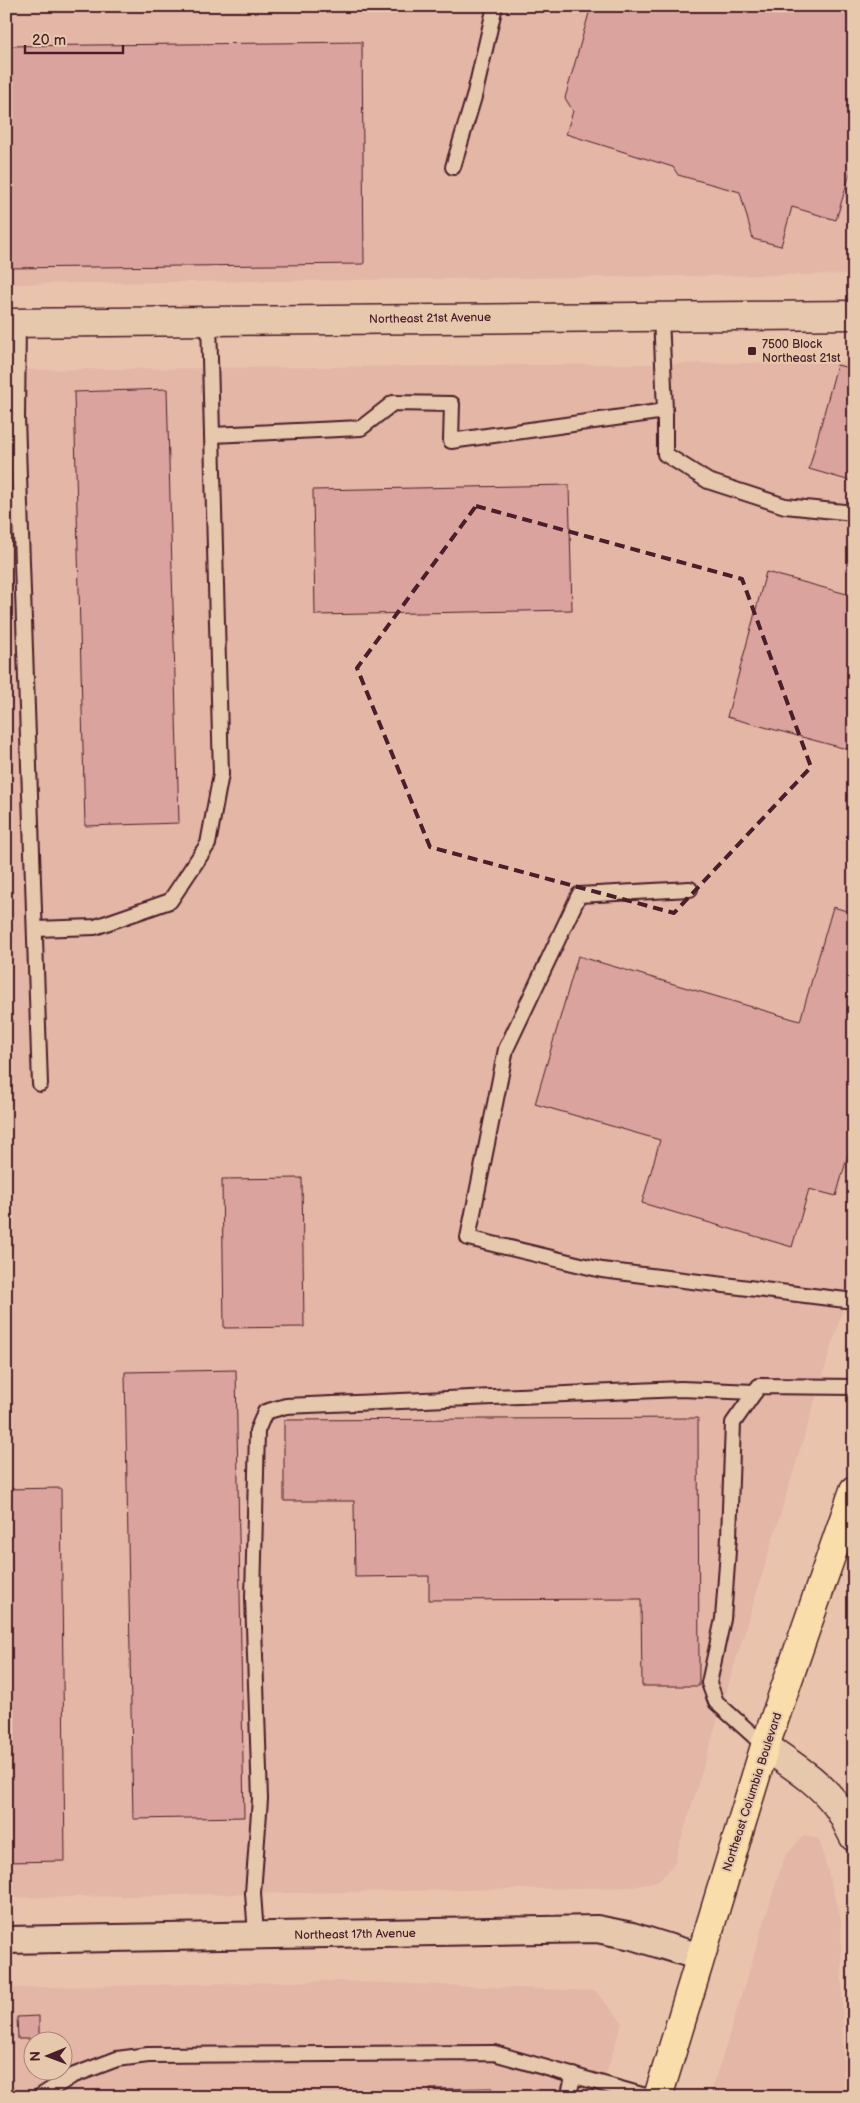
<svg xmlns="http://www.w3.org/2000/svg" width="860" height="2103" font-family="'Balsamiq Sans',sans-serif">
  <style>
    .built { fill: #e3b6a6; fill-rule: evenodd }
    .building { fill: #dba39d; stroke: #4a1f2b }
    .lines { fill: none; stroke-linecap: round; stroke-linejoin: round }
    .lane-casing { stroke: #4a1f2b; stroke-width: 18 }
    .street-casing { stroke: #4a1f2b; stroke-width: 30 }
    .secondary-casing { stroke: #4a1f2b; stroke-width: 31 }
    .primary-casing { stroke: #4a1f2b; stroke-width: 31 }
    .lane { stroke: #e6c8ac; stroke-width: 14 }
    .street { stroke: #e6c8ac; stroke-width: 26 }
    .secondary { stroke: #e6c8ac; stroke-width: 28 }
    .primary { stroke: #f9deab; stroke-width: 28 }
    .marked { fill: none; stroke: #4a1f2b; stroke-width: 4; stroke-dasharray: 10 6; stroke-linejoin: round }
    .poi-dot { fill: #4a1f2b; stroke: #e6c8ac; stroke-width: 2 }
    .labels { text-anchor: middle; stroke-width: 4; stroke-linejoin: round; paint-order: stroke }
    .street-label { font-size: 12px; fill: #4a1f2b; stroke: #e6c8ac }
    .poi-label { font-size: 12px; fill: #4a1f2b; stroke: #e6c8ac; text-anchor: start }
  </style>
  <rect width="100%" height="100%" fill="#eac3ad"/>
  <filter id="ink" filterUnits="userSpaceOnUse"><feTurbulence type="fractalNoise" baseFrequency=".02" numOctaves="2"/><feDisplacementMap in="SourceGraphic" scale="10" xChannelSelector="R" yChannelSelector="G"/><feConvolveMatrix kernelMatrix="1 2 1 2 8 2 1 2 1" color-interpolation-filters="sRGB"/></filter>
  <g filter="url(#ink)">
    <!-- built -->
    <g class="built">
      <polygon points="6,6 854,6 854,274 6,284"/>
      <polygon points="854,362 854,1273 674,1863 666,1874 657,1881 634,1887 6,1898 6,370"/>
      <polygon points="803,1836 819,1839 841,1920 844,2097 710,2097 784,1858"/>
      <path d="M336,1981L595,1991L622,2022L599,2097H6V1988ZM32,2040H62V2070H32Z"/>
    </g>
    <!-- building -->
    <g class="building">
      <polygon points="591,6 854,6 854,160 836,220 792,207 781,246 753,239 740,192 678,175 673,167 566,134 573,111 565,98"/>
      <polygon points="362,42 364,264 6,268 6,46"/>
      <polygon points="837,365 854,369 854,482 809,469"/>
      <polygon points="167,389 179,823 85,826 74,392"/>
      <polygon points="569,485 572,610 315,615 313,490"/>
      <polygon points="766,572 854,596 854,751 727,717"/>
      <polygon points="833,907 854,913 854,1134 836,1196 809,1189 792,1247 642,1203 660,1140 535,1104 578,956 800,1021"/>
      <polygon points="302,1178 304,1327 224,1328 222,1179"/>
      <polygon points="236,1370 244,1817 133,1819 125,1372"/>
      <polygon points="698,1418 699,1686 642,1686 641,1599 429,1600 429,1576 355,1577 354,1501 284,1501 284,1420"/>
      <polygon points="61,1488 65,1861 6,1862 6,1489"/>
      <polygon points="39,2016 39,2039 18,2039 17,2017"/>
      <polygon points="492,2088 492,2097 431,2097 430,2089"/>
    </g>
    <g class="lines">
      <defs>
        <g id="lane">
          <polyline points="453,167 474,97 495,6"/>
          <polyline points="661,316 665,411"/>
          <polyline points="6,417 17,418 18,323"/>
          <polyline points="17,418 40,1084"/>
          <polyline points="212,435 361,428 393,403 452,404 451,441 665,411 665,454 708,481 785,506 854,513"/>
          <polyline points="690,889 579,895 506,1049 468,1238 602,1270 854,1301"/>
          <polyline points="35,929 95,927 170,901 208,844 221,774 209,321"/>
          <polyline points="765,1746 716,1702 709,1683 723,1619 729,1537 733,1423 759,1386 854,1387"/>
          <polyline points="256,1935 253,1893 260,1799 253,1598 257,1431 265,1412 286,1406 681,1389 755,1392"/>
          <polyline points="39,2097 72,2076 117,2059 148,2055 494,2053 649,2097"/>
          <polyline points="568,2097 574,2075"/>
        </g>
        <polyline id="street" points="6,1940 597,1929 632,1936 700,1957"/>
        <g id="secondary">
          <polyline points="6,323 854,315"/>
          <path d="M765,1746C790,1764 819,1781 837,1806C844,1815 848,1827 854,1837"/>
        </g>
        <polyline id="primary" points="658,2097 765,1746 854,1490"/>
      </defs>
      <!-- lane casing -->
      <use href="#lane" class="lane-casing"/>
      <!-- street casing -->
      <use href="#street" class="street-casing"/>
      <!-- secondary casing -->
      <use href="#secondary" class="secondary-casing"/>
      <!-- primary casing -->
      <use href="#primary" class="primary-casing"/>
      <!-- lane -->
      <use href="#lane" class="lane"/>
      <!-- street -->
      <use href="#street" class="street"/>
      <!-- secondary -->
      <use href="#secondary" class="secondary"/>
      <!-- primary -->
      <use href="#primary" class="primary"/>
    </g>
  </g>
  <!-- marked area -->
  <path class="marked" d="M476,506L742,579L811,767L674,913L430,847L357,668Z"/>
  <!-- markers -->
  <rect class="poi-dot" x="747" y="346" width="10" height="10" rx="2.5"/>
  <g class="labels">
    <!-- street labels -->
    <g class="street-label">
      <text transform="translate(430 318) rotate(-1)" y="4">Northeast 21st Avenue</text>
      <text transform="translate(752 1792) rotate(-72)" y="4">Northeast Columbia Boulevard</text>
      <text transform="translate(355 1934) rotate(-1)" y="4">Northeast 17th Avenue</text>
    </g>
    <!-- poi labels -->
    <g class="poi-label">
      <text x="762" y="348">7500 Block<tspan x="762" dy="14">Northeast 21st</tspan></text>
    </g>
  </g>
  <!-- margin -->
  <rect width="860" height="2103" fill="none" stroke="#e6c8ac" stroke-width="25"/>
  <rect x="12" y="12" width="835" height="2078" fill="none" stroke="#4a1f2b" stroke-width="2" filter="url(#ink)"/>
  <!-- north arrow -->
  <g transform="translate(48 2056) rotate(269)"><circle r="24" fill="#e6c8ac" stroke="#a88478"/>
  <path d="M0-4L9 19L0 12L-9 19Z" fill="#4a1f2b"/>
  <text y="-8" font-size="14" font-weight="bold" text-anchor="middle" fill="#4a1f2b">N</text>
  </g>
  <!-- scale -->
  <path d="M25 45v8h98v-8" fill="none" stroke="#4a1f2b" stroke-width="2.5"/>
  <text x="32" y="45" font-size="15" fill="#4a1f2b" stroke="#e6c8ac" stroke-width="4" paint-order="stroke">20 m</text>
</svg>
